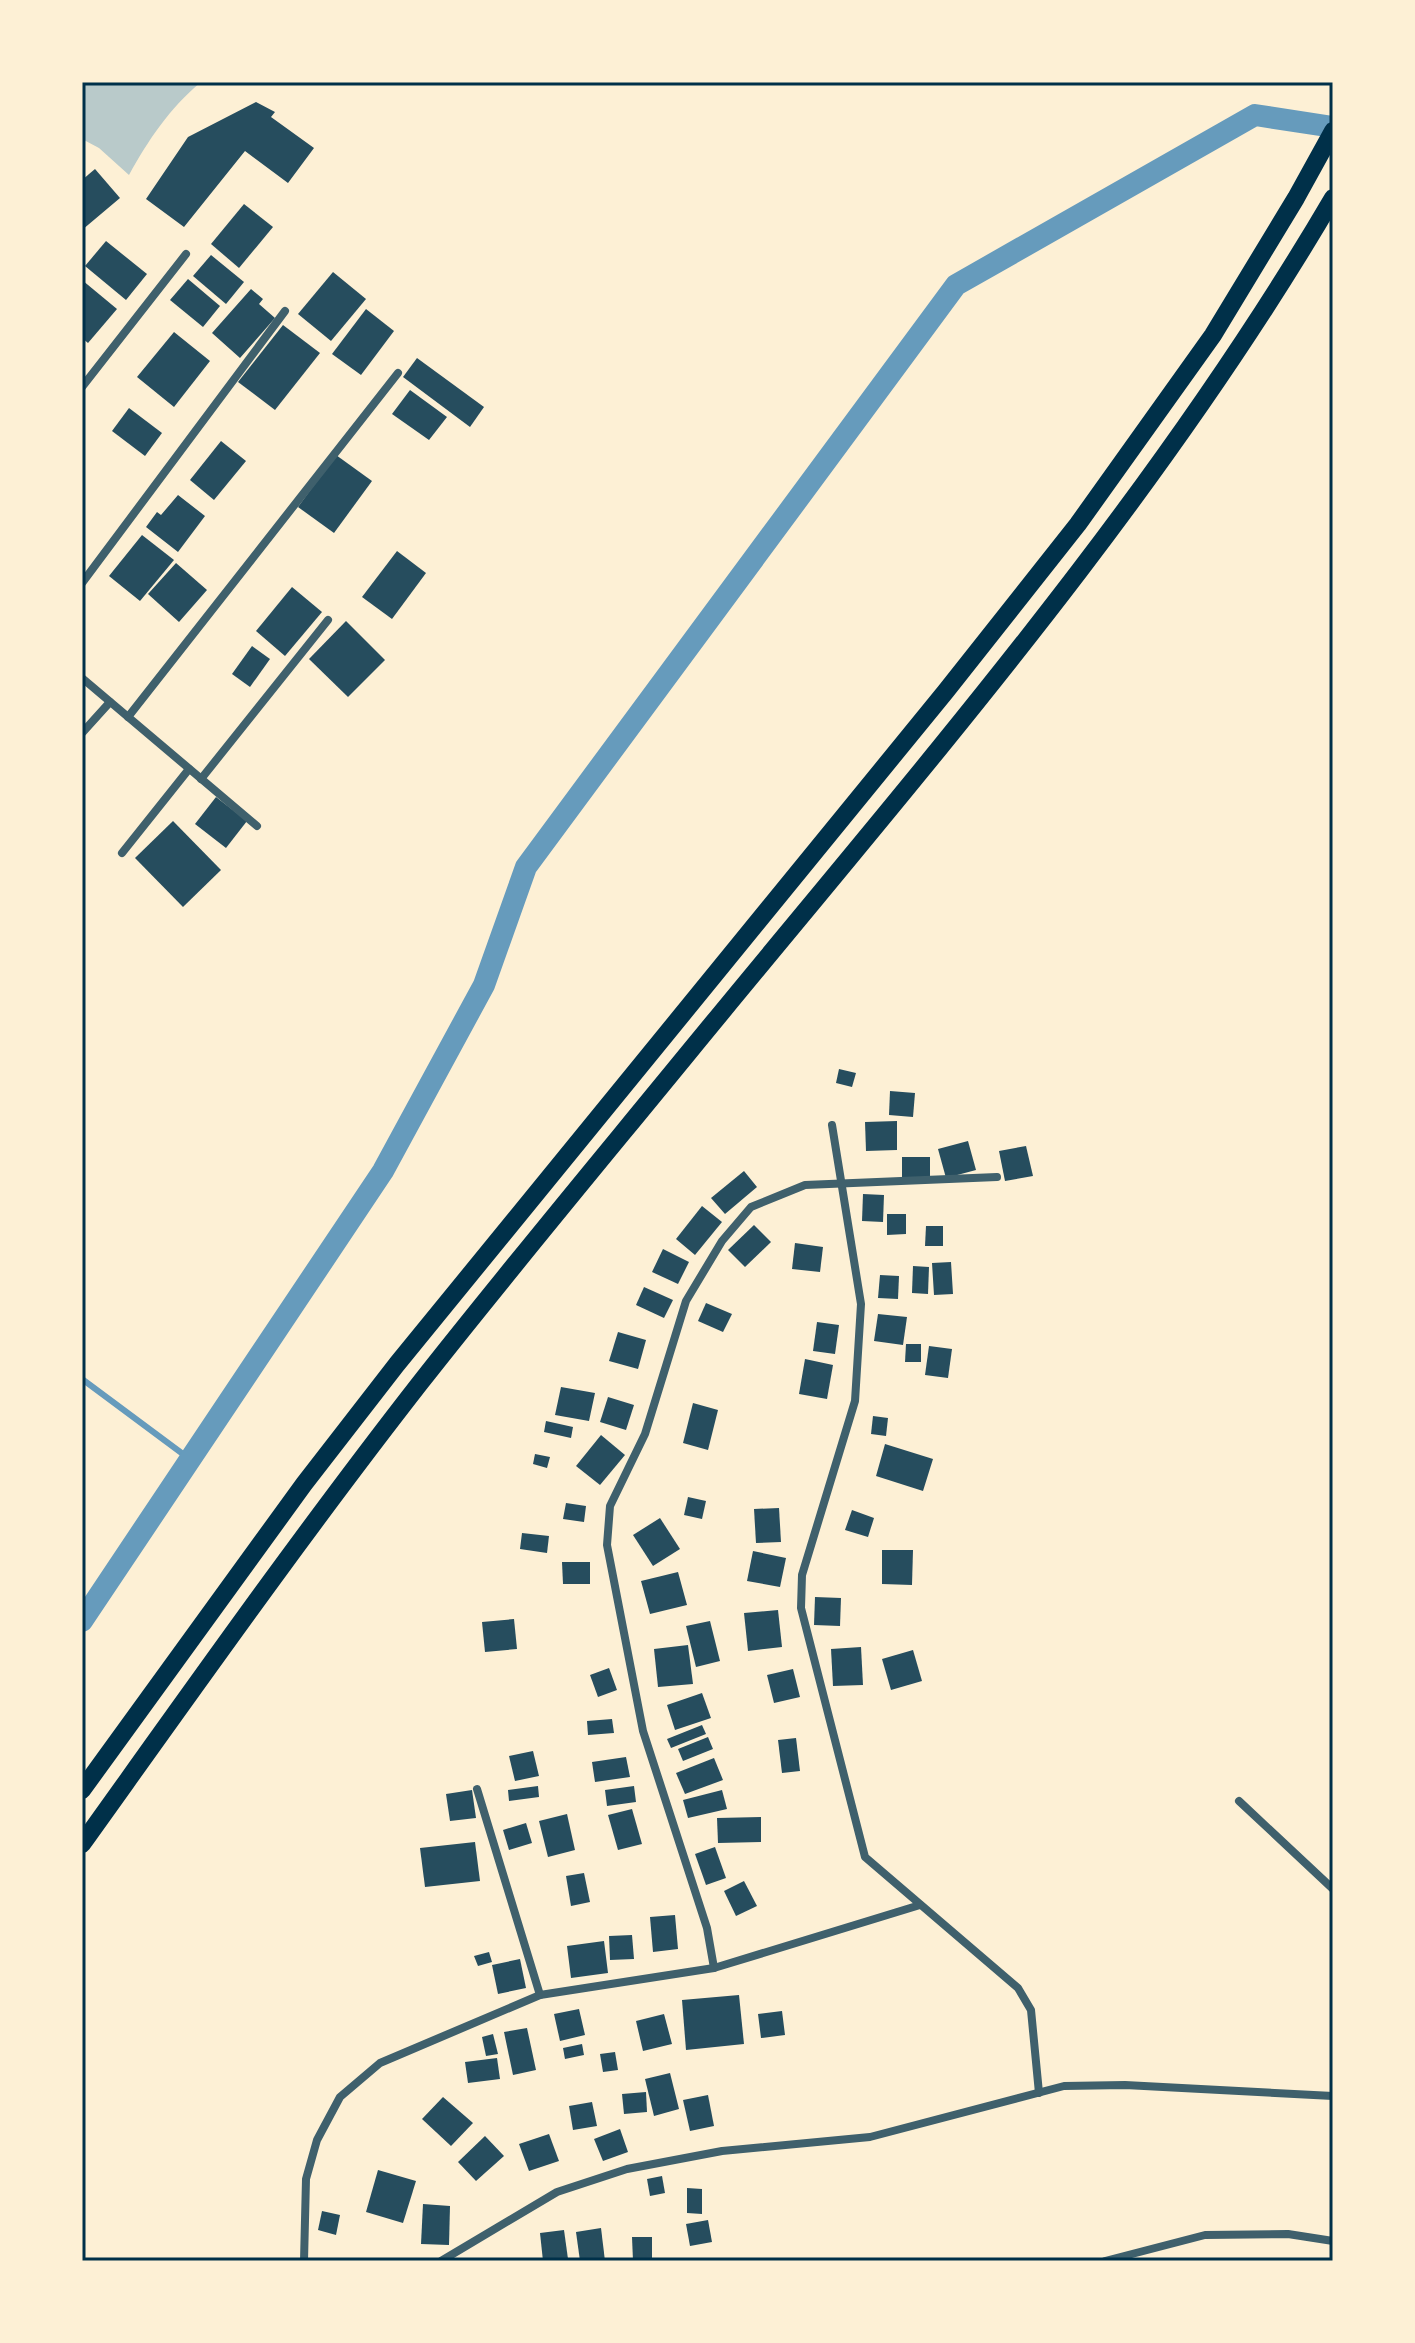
<svg xmlns="http://www.w3.org/2000/svg" width="1415" height="2343" font-family="Arial,sans-serif">
  <style>
    .green { fill: #b9caca }
    .lines { fill: none; stroke-linecap: round; stroke-linejoin: round }
    .stream { stroke: #669bbc; stroke-width: 6 }
    .canal { stroke: #669bbc; stroke-width: 22 }
    .building { fill: #264d5e }
    .minor { stroke: #3f606c; stroke-width: 8 }
    .motorway { stroke: #003049; stroke-width: 18 }
    .neatline { fill: none; stroke: #003049; stroke-width: 3 }
  </style>
  <rect width="100%" height="100%" fill="#fdf0d5"/>
  <!-- green -->
  <path class="green" d="M82,82H201C169,109 149,139 129,175L99,148L82,139Z"/>
  <g class="lines">
    <!-- stream -->
    <polyline class="stream" points="82,1379 191,1460"/>
    <!-- canal -->
    <polyline class="canal" points="82,1621 383,1171 484,985 526,867 956,285 1255,115 1333,127"/>
  </g>
  <!-- building -->
  <g class="building">
    <polygon points="256,102 275,112 271,117 314,148 288,183 245,151 184,227 146,199 188,137"/>
    <polygon points="95,169 120,198 82,230 82,180"/>
    <polygon points="244,204 273,227 239,268 211,244"/>
    <polygon points="106,241 147,274 126,300 85,266"/>
    <polygon points="211,255 244,282 226,304 193,276"/>
    <polygon points="333,272 366,299 331,341 298,314"/>
    <polygon points="188,279 220,306 203,327 170,300"/>
    <polygon points="82,280 117,309 88,343 82,338"/>
    <polygon points="251,289 263,299 259,304 275,318 240,358 212,333"/>
    <polygon points="366,309 394,331 361,375 332,354"/>
    <polygon points="283,325 320,353 275,410 238,382"/>
    <polygon points="174,332 210,361 174,407 137,377"/>
    <polygon points="417,358 484,407 470,427 403,377"/>
    <polygon points="410,390 447,417 429,440 392,414"/>
    <polygon points="129,408 162,433 145,456 112,431"/>
    <polygon points="221,441 246,461 214,500 190,480"/>
    <polygon points="336,455 372,481 334,533 298,507"/>
    <polygon points="178,495 205,516 178,552 146,527 157,512 161,515"/>
    <polygon points="142,535 174,560 140,601 109,576"/>
    <polygon points="397,551 426,573 392,619 362,597"/>
    <polygon points="176,563 207,590 179,622 148,594"/>
    <polygon points="292,587 322,612 285,656 256,631"/>
    <polygon points="346,621 385,660 348,697 309,659"/>
    <polygon points="252,646 270,659 250,687 232,674"/>
    <polygon points="216,797 247,821 226,848 195,824"/>
    <polygon points="173,821 221,870 183,907 135,858"/>
    <polygon points="839,1069 856,1073 852,1087 836,1083"/>
    <polygon points="890,1091 915,1093 913,1117 889,1115"/>
    <polygon points="897,1121 897,1150 866,1151 865,1122"/>
    <polygon points="968,1141 976,1170 946,1178 938,1149"/>
    <polygon points="1026,1146 1033,1176 1005,1181 999,1151"/>
    <rect x="902" y="1157" width="28" height="22"/>
    <polygon points="744,1171 757,1187 725,1214 711,1198"/>
    <polygon points="863,1194 884,1195 883,1222 862,1221"/>
    <polygon points="702,1206 722,1222 695,1255 676,1239"/>
    <polygon points="887,1214 906,1214 906,1234 887,1235"/>
    <polygon points="754,1225 771,1242 745,1267 728,1250"/>
    <polygon points="926,1226 943,1226 943,1246 925,1246"/>
    <polygon points="795,1243 823,1247 820,1272 792,1269"/>
    <polygon points="663,1249 689,1262 678,1284 652,1272"/>
    <polygon points="951,1262 953,1294 934,1295 932,1263"/>
    <polygon points="913,1266 929,1267 928,1294 912,1293"/>
    <polygon points="880,1275 899,1276 898,1299 878,1298"/>
    <polygon points="644,1287 673,1300 664,1318 636,1305"/>
    <polygon points="706,1303 732,1314 723,1332 698,1321"/>
    <polygon points="878,1314 907,1317 903,1345 874,1341"/>
    <polygon points="817,1322 839,1325 835,1354 813,1351"/>
    <polygon points="618,1332 646,1340 638,1369 609,1361"/>
    <polygon points="906,1344 921,1344 921,1362 905,1362"/>
    <polygon points="929,1346 952,1349 948,1378 925,1375"/>
    <polygon points="805,1359 833,1365 827,1399 799,1394"/>
    <polygon points="561,1387 595,1393 589,1421 555,1415"/>
    <polygon points="608,1397 634,1405 626,1430 600,1422"/>
    <polygon points="693,1403 718,1410 708,1450 683,1443"/>
    <polygon points="873,1416 888,1418 886,1436 871,1434"/>
    <polygon points="546,1421 573,1427 571,1438 544,1432"/>
    <polygon points="601,1435 625,1455 600,1485 576,1466"/>
    <polygon points="885,1444 933,1459 923,1491 876,1476"/>
    <polygon points="535,1454 550,1457 547,1468 533,1464"/>
    <polygon points="688,1497 706,1501 702,1519 684,1515"/>
    <polygon points="566,1503 586,1506 584,1522 563,1519"/>
    <polygon points="779,1508 781,1542 756,1543 754,1509"/>
    <polygon points="852,1510 874,1518 868,1537 845,1530"/>
    <polygon points="660,1518 680,1549 653,1566 633,1535"/>
    <polygon points="522,1533 549,1536 547,1553 520,1549"/>
    <polygon points="882,1550 913,1550 912,1585 882,1584"/>
    <polygon points="753,1551 786,1558 780,1587 747,1581"/>
    <polygon points="562,1562 590,1562 590,1584 563,1584"/>
    <polygon points="678,1572 687,1605 650,1614 641,1581"/>
    <polygon points="815,1597 841,1598 840,1626 814,1625"/>
    <polygon points="778,1610 782,1647 748,1651 744,1613"/>
    <polygon points="514,1619 517,1649 485,1652 482,1622"/>
    <polygon points="710,1621 720,1661 696,1667 686,1626"/>
    <polygon points="688,1645 693,1684 658,1687 654,1649"/>
    <polygon points="861,1647 863,1685 833,1686 831,1649"/>
    <polygon points="913,1650 922,1681 891,1690 882,1659"/>
    <polygon points="609,1668 617,1690 598,1697 590,1675"/>
    <polygon points="793,1669 800,1697 774,1703 767,1675"/>
    <polygon points="702,1693 711,1718 675,1730 667,1705"/>
    <polygon points="612,1719 614,1733 588,1735 587,1721"/>
    <polygon points="702,1725 706,1734 671,1748 667,1739"/>
    <polygon points="708,1737 713,1749 683,1761 678,1749"/>
    <polygon points="796,1738 800,1771 782,1773 778,1740"/>
    <polygon points="533,1751 539,1776 515,1781 509,1756"/>
    <polygon points="626,1757 630,1777 595,1782 592,1762"/>
    <polygon points="714,1758 723,1780 685,1794 676,1773"/>
    <polygon points="538,1786 539,1797 509,1801 508,1790"/>
    <polygon points="634,1786 636,1802 607,1806 605,1790"/>
    <polygon points="472,1790 476,1818 450,1821 446,1794"/>
    <polygon points="722,1790 727,1809 688,1818 683,1800"/>
    <polygon points="632,1809 642,1844 618,1850 608,1815"/>
    <polygon points="567,1814 575,1850 548,1857 539,1821"/>
    <polygon points="761,1817 761,1842 718,1843 717,1818"/>
    <polygon points="526,1823 532,1843 509,1850 503,1830"/>
    <polygon points="475,1842 480,1881 425,1887 420,1848"/>
    <polygon points="715,1847 726,1878 706,1885 695,1854"/>
    <polygon points="584,1873 590,1902 571,1906 566,1876"/>
    <polygon points="744,1881 757,1906 736,1916 724,1891"/>
    <polygon points="675,1915 678,1949 653,1952 650,1917"/>
    <polygon points="632,1935 634,1959 610,1960 609,1936"/>
    <polygon points="604,1941 608,1973 571,1978 567,1946"/>
    <polygon points="489,1952 492,1962 478,1966 474,1956"/>
    <polygon points="520,1959 526,1988 498,1994 492,1965"/>
    <polygon points="739,1995 744,2044 686,2050 682,2000"/>
    <polygon points="579,2009 585,2035 560,2041 554,2014"/>
    <polygon points="782,2011 785,2035 761,2038 758,2014"/>
    <polygon points="664,2014 672,2044 643,2051 636,2021"/>
    <polygon points="527,2028 536,2070 513,2075 504,2032"/>
    <polygon points="493,2034 498,2054 486,2056 482,2037"/>
    <polygon points="582,2044 584,2055 565,2059 563,2048"/>
    <polygon points="615,2052 618,2070 603,2072 600,2054"/>
    <polygon points="497,2058 500,2079 468,2083 465,2062"/>
    <polygon points="670,2073 679,2109 654,2116 645,2079"/>
    <polygon points="646,2092 647,2112 624,2114 622,2094"/>
    <polygon points="708,2095 714,2126 690,2131 683,2100"/>
    <polygon points="443,2097 473,2123 451,2146 422,2119"/>
    <polygon points="592,2102 597,2126 573,2130 569,2106"/>
    <polygon points="620,2129 628,2152 603,2161 594,2139"/>
    <polygon points="549,2134 559,2161 529,2171 519,2144"/>
    <polygon points="485,2136 504,2156 476,2181 458,2162"/>
    <polygon points="378,2170 416,2181 403,2223 366,2212"/>
    <polygon points="662,2176 665,2193 650,2196 647,2179"/>
    <polygon points="687,2188 702,2189 702,2214 687,2213"/>
    <polygon points="423,2204 450,2206 449,2245 421,2244"/>
    <polygon points="322,2211 340,2215 336,2235 318,2230"/>
    <polygon points="708,2220 712,2242 690,2246 686,2224"/>
    <polygon points="601,2228 605,2261 580,2261 576,2232"/>
    <polygon points="564,2230 568,2259 543,2261 540,2233"/>
    <polygon points="632,2237 652,2237 652,2261 633,2261"/>
  </g>
  <g class="lines">
    <!-- minor -->
    <g class="minor">
      <polyline points="82,387 186,254"/>
      <polyline points="82,583 285,311"/>
      <polyline points="82,678 257,826"/>
      <polyline points="128,717 398,373"/>
      <polyline points="82,733 110,702"/>
      <polyline points="201,779 328,620"/>
      <polyline points="122,853 189,769"/>
      <polyline points="832,1125 861,1304 855,1401 802,1575 801,1608 865,1857 1018,1988 1031,2010 1039,2093"/>
      <polyline points="477,1789 540,1995"/>
      <polyline points="1239,1801 1333,1889"/>
      <polyline points="714,1968 707,1928 643,1731 607,1545 610,1506 645,1434 686,1301 722,1241 751,1207 805,1185 997,1177"/>
      <polyline points="304,2261 306,2179 317,2140 340,2097 380,2063 540,1995 714,1968 920,1905"/>
      <polyline points="441,2261 557,2192 627,2169 722,2151 870,2137 1064,2086 1125,2085 1333,2096"/>
      <polyline points="1105,2261 1205,2235 1288,2234 1333,2241"/>
    </g>
    <!-- motorway -->
    <g class="motorway">
      <polyline points="82,1790 304,1484 397,1364 946,691 1078,524 1213,335 1296,198 1333,131"/>
      <path d="M82,1844C193,1689 303,1533 420,1383C508,1271 599,1162 689,1052C915,776 1152,507 1333,198"/>
    </g>
  </g>
  <!-- border -->
  <rect width="1415" height="2343" fill="none" stroke="#fdf0d5" stroke-width="168"/>
  <rect x="84" y="84" width="1247" height="2175" class="neatline"/>
</svg>
